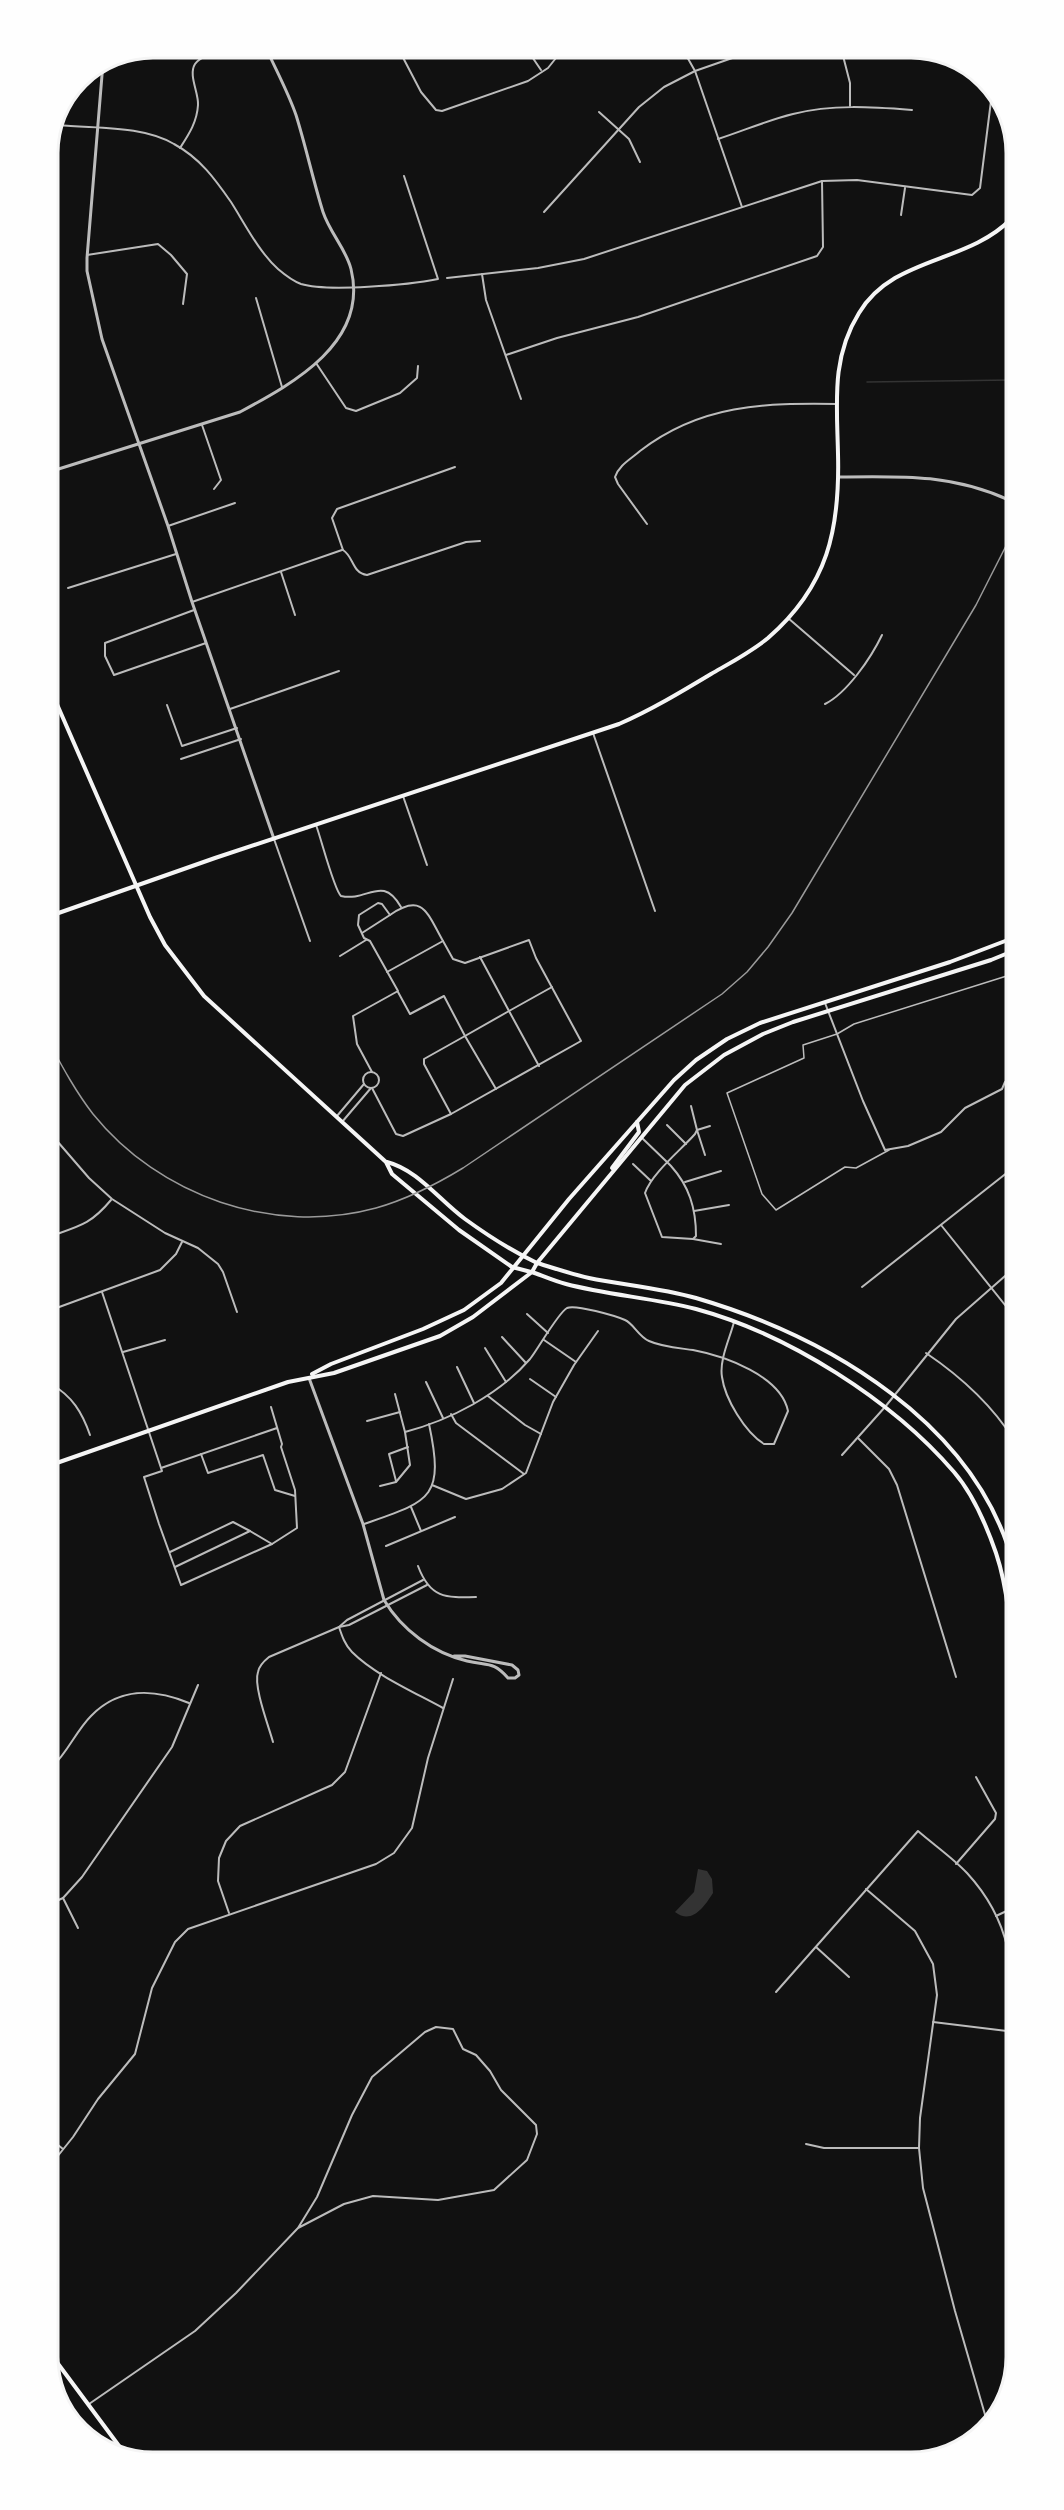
<svg xmlns="http://www.w3.org/2000/svg" width="1064" height="2510" font-family="Overpass,sans-serif">
  <style>
    .water { fill: #333 }
    .lines { fill: none; stroke-linecap: round; stroke-linejoin: round }
    .stream { stroke: #333; stroke-width: 1.5 }
    .service { stroke: #bcbcbc; stroke-width: 1.5 }
    .minor { stroke: #bcbcbc; stroke-width: 2 }
    .tertiary { stroke: #bcbcbc; stroke-width: 3 }
    .secondary { stroke: #f5f5f5; stroke-width: 4 }
    .primary { stroke: #f5f5f5; stroke-width: 4 }
    .rail { stroke: #9a9a9a; stroke-width: 1.5 }
    .rim { fill: none; stroke: #f5f5f5; stroke-width: 3 }
  </style>
  <rect width="100%" height="100%" fill="#111"/>
  <!-- water -->
  <path class="water" d="M698,1869L707,1871L712,1879L713,1893C704,1907 692,1925 675,1912L694,1892Z"/>
  <g class="lines">
    <!-- stream -->
    <polyline class="stream" points="867,382 1011,380"/>
    <!-- service -->
    <g class="service">
      <polyline points="1007,954 1013,969"/>
      <polyline points="889,1150 856,1168 845,1167 776,1210 762,1194 727,1093 804,1058 803,1045 837,1034 854,1024 1013,974"/>
    </g>
    <!-- minor -->
    <g class="minor">
      <polyline points="398,48 421,92 436,110 442,111 528,81 548,68 564,48"/>
      <polyline points="526,48 541,70"/>
      <polyline points="682,48 695,71 742,207"/>
      <polyline points="841,48 850,83 850,106"/>
      <polyline points="402,58 429,48"/>
      <polyline points="599,112 629,139 640,162"/>
      <path d="M58,125C96,129 141,125 174,144C200,158 215,179 231,202C245,224 259,252 278,269C285,275 293,281 301,284C327,292 409,285 438,279L404,176"/>
      <path d="M718,139C743,131 768,120 793,114C832,104 872,107 912,110"/>
      <path d="M180,148C189,134 197,122 198,105C199,93 188,75 195,64C202,54 221,52 233,48"/>
      <polyline points="544,212 639,107 664,87 695,71 761,48"/>
      <polyline points="901,215 905,188"/>
      <polyline points="87,255 158,244 171,255 187,274 183,304"/>
      <polyline points="482,274 486,300 521,399"/>
      <polyline points="447,278 538,268 584,259 822,181 857,180 972,195 980,188 992,93"/>
      <polyline points="256,298 282,387"/>
      <polyline points="506,355 557,338 638,317 817,256 823,247 822,181"/>
      <polyline points="316,363 346,408 356,411 400,393 417,378 418,366"/>
      <polyline points="202,425 221,480 214,489"/>
      <path d="M647,524L618,484L615,477C619,465 631,459 640,451C701,404 764,403 837,404"/>
      <polyline points="168,526 235,503"/>
      <polyline points="343,550 332,518 337,509 455,467"/>
      <path d="M343,550C354,557 352,573 367,575L466,542L480,541"/>
      <polyline points="281,572 295,615"/>
      <polyline points="68,588 176,554"/>
      <polyline points="192,602 342,550"/>
      <polyline points="194,610 105,643 105,656 114,675 206,643"/>
      <polyline points="788,618 854,675"/>
      <path d="M825,704C847,693 871,658 882,635"/>
      <polyline points="167,705 182,746 237,728"/>
      <polyline points="230,709 339,671"/>
      <polyline points="593,733 655,911"/>
      <polyline points="181,759 241,739"/>
      <polyline points="403,796 427,865"/>
      <path d="M316,825C321,838 334,890 341,896C368,902 382,874 401,907"/>
      <polyline points="274,839 310,941"/>
      <polyline points="362,933 390,915"/>
      <polyline points="340,956 366,940"/>
      <polyline points="398,992 410,1014 444,996 465,1036 509,1011 480,957"/>
      <polyline points="825,1003 863,1101 885,1150 908,1146 941,1132 965,1108 1002,1089 1005,1082 1013,1075"/>
      <polyline points="539,1066 509,1011 552,987"/>
      <circle cx="371" cy="1080" r="8"/>
      <path d="M372,1072L357,1044L353,1016L398,991L370,941L364,938L358,925L359,915L378,903L382,904L390,915C423,892 427,913 443,941L387,972"/>
      <polyline points="372,1088 396,1134 403,1136 451,1114 581,1041 536,958 529,940 465,963 453,959 443,941"/>
      <polyline points="451,1114 424,1064 424,1059 465,1036 496,1089"/>
      <polyline points="337,1116 364,1084"/>
      <polyline points="342,1122 371,1088"/>
      <polyline points="667,1125 686,1144"/>
      <polyline points="51,1134 89,1178 112,1199 165,1233 198,1248 218,1264 223,1272 237,1312"/>
      <path d="M641,1137L668,1163L671,1166C689,1186 696,1208 696,1236L693,1239L662,1237L645,1193C652,1173 681,1150 695,1134L697,1130L691,1106"/>
      <polyline points="705,1155 697,1130 710,1126"/>
      <polyline points="633,1164 651,1181"/>
      <polyline points="685,1182 721,1171"/>
      <polyline points="694,1211 729,1205"/>
      <polyline points="941,1225 1013,1315"/>
      <path d="M51,1236C80,1226 91,1224 111,1200"/>
      <polyline points="693,1239 721,1244"/>
      <polyline points="862,1287 1013,1168"/>
      <polyline points="102,1292 161,1468"/>
      <polyline points="51,1310 160,1270 176,1254 182,1242"/>
      <polyline points="527,1314 548,1333"/>
      <polyline points="502,1337 526,1363"/>
      <polyline points="544,1340 576,1362"/>
      <polyline points="485,1348 506,1382"/>
      <polyline points="123,1352 165,1340"/>
      <path d="M926,1353C960,1376 992,1405 1014,1440"/>
      <polyline points="457,1367 474,1403"/>
      <polyline points="530,1379 556,1397"/>
      <polyline points="426,1382 443,1418"/>
      <path d="M51,1384C72,1396 82,1412 90,1435"/>
      <polyline points="488,1396 525,1425 541,1434"/>
      <polyline points="271,1407 282,1444 281,1447 295,1490 297,1528 272,1544 181,1585 159,1524 144,1477 162,1471 161,1468 277,1428"/>
      <polyline points="451,1414 456,1423 524,1474"/>
      <polyline points="367,1421 400,1412"/>
      <path d="M405,1432C450,1420 499,1395 530,1359C538,1349 558,1313 567,1308C575,1304 616,1316 625,1320C634,1324 638,1336 649,1341C662,1347 679,1348 693,1350C725,1356 781,1376 788,1411L774,1444H764C745,1432 725,1399 722,1377C719,1360 730,1338 734,1322"/>
      <polyline points="858,1438 889,1469 897,1485 956,1677"/>
      <polyline points="201,1454 208,1473 263,1455 275,1490 295,1496"/>
      <polyline points="842,1455 885,1407 956,1319 1013,1269"/>
      <polyline points="396,1481 389,1454 408,1447"/>
      <polyline points="432,1485 466,1499 502,1489 526,1473 553,1402 574,1365 598,1331"/>
      <polyline points="380,1486 396,1482 410,1465 405,1432 395,1394"/>
      <polyline points="411,1507 421,1531"/>
      <path d="M364,1524C430,1501 445,1499 429,1424"/>
      <polyline points="386,1546 455,1517"/>
      <polyline points="170,1552 233,1522 250,1531"/>
      <path d="M418,1566C430,1598 445,1598 476,1597"/>
      <polyline points="175,1567 250,1531 272,1544"/>
      <path d="M339,1627C342,1636 345,1645 352,1652C375,1675 414,1692 443,1708"/>
      <polyline points="339,1627 347,1620 423,1580"/>
      <path d="M273,1742C269,1727 253,1686 258,1672C259,1666 264,1661 269,1657L339,1627L349,1625L427,1585"/>
      <path d="M52,1767C68,1752 76,1731 91,1716C120,1686 155,1689 189,1703"/>
      <polyline points="956,1864 995,1819 996,1813 976,1777"/>
      <polyline points="866,1889 915,1931 933,1964 937,1995 920,2118 919,2148 923,2188 955,2311 988,2425"/>
      <polyline points="63,1898 78,1928"/>
      <polyline points="52,1903 63,1898 82,1877 172,1747 198,1685"/>
      <polyline points="229,1913 218,1881 219,1858 226,1841 240,1826 332,1785 345,1772 381,1673"/>
      <polyline points="996,1916 1015,1907"/>
      <polyline points="816,1947 849,1977"/>
      <path d="M776,1992L918,1831C934,1845 953,1858 967,1873C1011,1921 1016,1970 1010,2032"/>
      <polyline points="933,2022 1015,2032"/>
      <polyline points="53,2141 63,2149"/>
      <polyline points="806,2144 824,2148 919,2148"/>
      <polyline points="53,2162 73,2137 98,2099 135,2054 152,1988 175,1942 188,1929 376,1864 394,1853 412,1828 428,1758 453,1679"/>
      <polyline points="89,2404 195,2331 236,2293 298,2228 317,2197 352,2115 372,2077 425,2032 436,2027 453,2029 463,2049 476,2055 490,2071 501,2090 536,2125 537,2134 527,2160 494,2190 438,2200 373,2196 344,2204 298,2228"/>
    </g>
    <!-- tertiary -->
    <g class="tertiary">
      <polyline points="103,63 87,258 87,271 102,339 168,526 192,602 274,839"/>
      <path d="M49,472L240,412C294,383 369,342 351,269C346,249 330,233 323,212C313,180 306,147 296,115C288,92 276,70 266,48"/>
      <path d="M839,477C902,476 953,474 1011,501"/>
      <path d="M309,1378L363,1524L384,1600C402,1630 433,1653 467,1661C488,1666 493,1661 508,1678H515L519,1675L518,1670L512,1665L465,1656H454"/>
    </g>
    <!-- secondary -->
    <g class="secondary">
      <path d="M50,916L215,858L619,724C651,710 681,692 711,674C730,663 751,652 768,638C828,586 840,529 838,454C837,403 831,358 859,313C893,256 967,264 1011,219"/>
      <path d="M537,1263C554,1268 571,1274 589,1278C624,1285 661,1288 696,1298C829,1337 978,1424 1014,1567"/>
      <path d="M532,1272C543,1276 554,1281 566,1284C608,1295 653,1298 696,1309C788,1334 892,1400 954,1472C973,1494 987,1527 996,1553C1011,1598 1011,1647 1014,1693"/>
    </g>
    <!-- primary -->
    <g class="primary">
      <polyline points="49,686 150,917 165,945 204,996 386,1162 392,1174 459,1230 512,1267 531,1272"/>
      <polyline points="1007,953 1013,944"/>
      <path d="M387,1162C418,1170 439,1200 465,1219C487,1235 512,1251 537,1263"/>
      <polyline points="612,1168 639,1132 637,1122"/>
      <polyline points="312,1374 331,1364 423,1329 464,1310 501,1283 569,1199 674,1080 696,1060 727,1039 760,1023 950,962 1013,938"/>
      <polyline points="51,1465 288,1382 334,1373 440,1336 473,1317 532,1272 537,1263 685,1085 724,1055 763,1034 793,1022 991,960 1013,951"/>
      <polyline points="53,2357 125,2454"/>
    </g>
    <!-- rail -->
    <path class="rail" d="M50,1044C63,1068 76,1092 93,1114C159,1196 273,1236 376,1208C408,1199 435,1185 463,1168L722,994L747,972L768,947L792,913L976,605L1012,534"/>
  </g>
  <!-- crop -->
  <path d="M0 0H1064V2510H0ZM153 58H911A95 95 0 0 1 1006 153V2357A95 95 0 0 1 911 2452H153A95 95 0 0 1 58 2357V153A95 95 0 0 1 153 58Z" fill="#fefefe" fill-rule="evenodd"/>
  <path class="rim" d="M153 58H911A95 95 0 0 1 1006 153V2357A95 95 0 0 1 911 2452H153A95 95 0 0 1 58 2357V153A95 95 0 0 1 153 58Z"/>
</svg>
